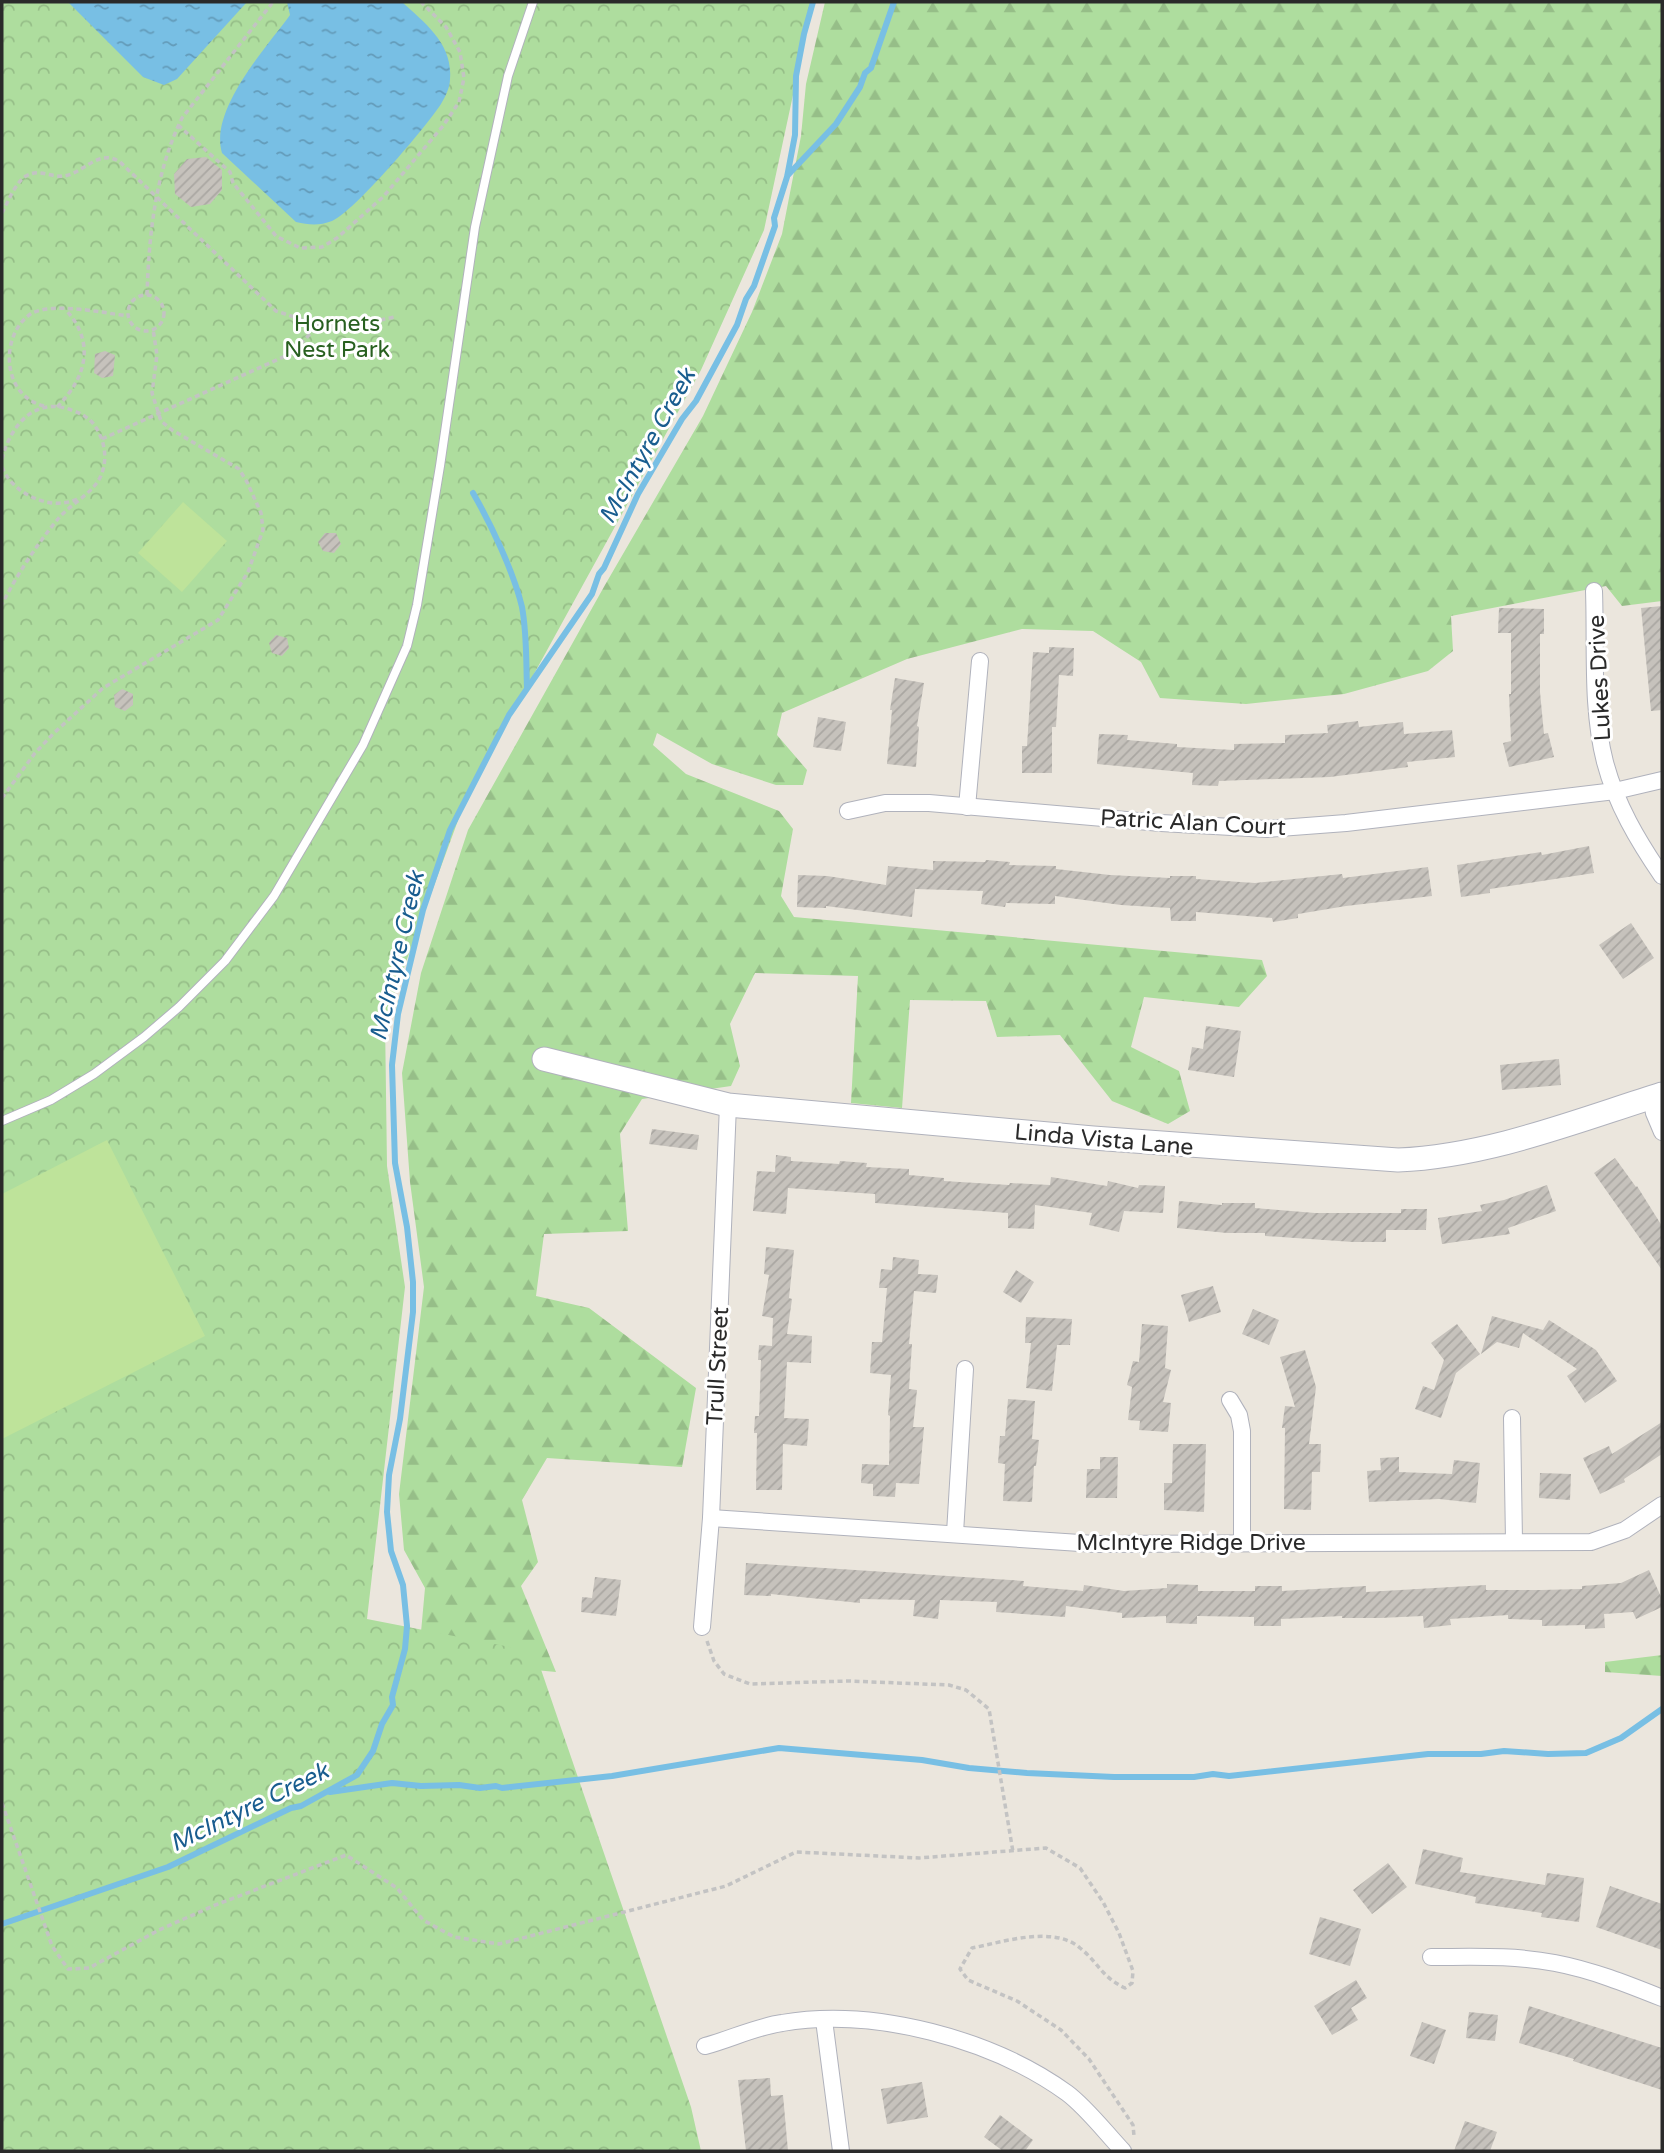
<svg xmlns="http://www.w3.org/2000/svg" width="1664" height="2153" font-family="'Varela Round',sans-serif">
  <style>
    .forest { fill: url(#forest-firs) }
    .park { fill: url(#park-crowns) }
    .pitch { fill: #bee39a }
    .water { fill: url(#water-ripples) }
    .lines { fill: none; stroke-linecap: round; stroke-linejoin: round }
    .stream { stroke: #78bfe4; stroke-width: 6 }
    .building { fill: url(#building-hatch) }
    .lane-casing { stroke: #b0b2bc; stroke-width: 10 }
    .street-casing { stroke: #b0b2bc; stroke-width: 18 }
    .secondary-casing { stroke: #b0b2bc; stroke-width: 25 }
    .path { stroke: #c3c3c3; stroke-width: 3.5; stroke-dasharray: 5 3.5; stroke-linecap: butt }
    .lane { stroke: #fff; stroke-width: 8 }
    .street { stroke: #fff; stroke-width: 16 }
    .secondary { stroke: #fff; stroke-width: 23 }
    .labels { text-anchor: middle; stroke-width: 6; stroke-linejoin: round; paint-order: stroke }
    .park-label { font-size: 23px; fill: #286020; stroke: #fff }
    .street-label { font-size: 23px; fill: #2a2a2a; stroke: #fff }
    .water-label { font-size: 24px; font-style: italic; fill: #195d8f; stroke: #fff }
  </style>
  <defs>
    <pattern id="forest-firs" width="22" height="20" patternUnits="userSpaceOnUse" patternTransform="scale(1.75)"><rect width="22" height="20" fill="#aedd9e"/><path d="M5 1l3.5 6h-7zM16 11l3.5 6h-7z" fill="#96be88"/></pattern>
    <pattern id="park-crowns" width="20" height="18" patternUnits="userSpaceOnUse" patternTransform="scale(1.75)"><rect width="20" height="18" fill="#aedd9e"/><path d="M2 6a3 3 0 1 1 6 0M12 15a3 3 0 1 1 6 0" fill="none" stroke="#96be88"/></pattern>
    <pattern id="water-ripples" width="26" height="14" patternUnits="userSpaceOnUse" patternTransform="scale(1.75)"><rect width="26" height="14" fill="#78bfe4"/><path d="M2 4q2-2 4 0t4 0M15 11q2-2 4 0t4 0" fill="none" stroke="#639bb9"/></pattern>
    <pattern id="building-hatch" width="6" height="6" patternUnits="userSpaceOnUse" patternTransform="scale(1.75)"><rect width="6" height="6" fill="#c6c2bc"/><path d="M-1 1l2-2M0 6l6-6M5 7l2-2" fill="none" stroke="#aaa7a2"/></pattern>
  </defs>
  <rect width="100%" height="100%" fill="#ebe6dd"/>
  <!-- forest -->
  <g class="forest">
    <polygon points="825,2 1662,2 1662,601 1622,606 1606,586 1451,616 1453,651 1428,671 1344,694 1246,704 1160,698 1141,662 1093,631 1022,629 907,659 782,713 777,735 807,770 803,785 776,785 712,764 657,733 653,745 686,774 779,811 793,829 781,896 794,917 1262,960 1267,976 1239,1007 1144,997 1131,1047 1179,1071 1190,1111 1168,1124 1112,1101 1060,1035 997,1037 986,1001 910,1000 902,1108 851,1103 858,976 755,973 730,1024 740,1066 731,1086 642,1099 620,1134 628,1231 544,1234 536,1296 589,1308 696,1388 682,1467 547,1458 522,1500 538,1562 521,1586 556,1672 514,1668 420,1643 425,1588 404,1550 399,1494 424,1287 410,1182 402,1073 421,973 468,830 605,585 703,416 752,312 782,234 801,136 806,84"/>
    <polygon points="1662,1655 1662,1676 1605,1672 1605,1662"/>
  </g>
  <!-- park -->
  <polygon class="park" points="2,2 813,2 764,230 701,370 467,796 385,1019 387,1166 405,1287 367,1619 535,1652 691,2107 701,2151 2,2151"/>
  <!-- pitch -->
  <g class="pitch">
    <polygon points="183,502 227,541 182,592 138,553"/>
    <polygon points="107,1140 205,1336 2,1439 2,1194"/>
  </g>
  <!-- water -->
  <g class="water">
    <polygon points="68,2 247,2 177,79 164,85 143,77"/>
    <path d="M287,2H402C425,23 453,44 450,79C450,88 445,97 441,104C427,126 353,213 332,221C319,226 309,225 296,222L222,153C209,110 266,48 290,15Z"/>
  </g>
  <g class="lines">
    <!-- stream -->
    <g class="stream">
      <polyline points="788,175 836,124 860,87 865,73 871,68 894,2"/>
      <path d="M473,493C491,524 514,573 522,607C527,634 526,662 527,688"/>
      <polyline points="330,1792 392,1783 421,1786 459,1785 480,1788 496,1786 502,1788 612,1776 779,1748 922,1760 969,1768 1027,1773 1114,1777 1194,1777 1213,1774 1229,1776 1428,1754 1481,1754 1504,1751 1548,1754 1586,1753 1621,1738 1662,1709"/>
      <polyline points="2,1924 168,1867 291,1808 301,1806 357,1775 373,1751 382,1724 393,1705 392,1697 405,1649 407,1626 403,1585 391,1551 387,1512 389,1475 400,1419 413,1312 413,1282 407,1227 395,1163 392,1065 398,1014 423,910 450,830 509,715 592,594 599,574 604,568 638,494 682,419 696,401 737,325 746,299 754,286 775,226 774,218 787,177 795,135 796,76 804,34 813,2"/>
    </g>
  </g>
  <!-- building -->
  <g class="building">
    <polygon points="206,157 222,170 222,190 210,204 191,207 175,194 174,174 187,159"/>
    <polygon points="105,351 115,355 113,376 102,378 94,373 95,354"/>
    <polygon points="325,533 336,533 341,544 334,553 323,551 318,542"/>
    <polygon points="1662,606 1662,710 1651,711 1641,608"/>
    <polygon points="1499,608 1544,609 1544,634 1540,634 1540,692 1544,734 1548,733 1554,757 1509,767 1503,743 1511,741 1509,694 1511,694 1511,633 1498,633"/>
    <polygon points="276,635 287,638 289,648 282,656 272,653 269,643"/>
    <polygon points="1049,647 1074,648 1073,676 1059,675 1056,727 1052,727 1052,773 1022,773 1022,746 1027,746 1033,652 1049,653"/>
    <polygon points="895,678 924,683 917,726 919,727 916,767 887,764 892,710 890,710"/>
    <polygon points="122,689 133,694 133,705 125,711 115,707 114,695"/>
    <polygon points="818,717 846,722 841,751 813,747"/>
    <polygon points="1358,721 1359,727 1403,722 1404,734 1452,730 1455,757 1407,762 1408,767 1330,777 1219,781 1218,786 1192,785 1193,773 1097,764 1099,734 1128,735 1127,740 1177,744 1177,747 1234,750 1234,744 1285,743 1285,735 1328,733 1327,725"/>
    <polygon points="1589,846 1594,873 1490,889 1490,893 1461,897 1457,865 1541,852 1542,855"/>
    <polygon points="986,860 1010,862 1009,865 1056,866 1056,869 1110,875 1170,878 1170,876 1196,876 1196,879 1255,883 1342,874 1343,878 1428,867 1432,896 1346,906 1298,914 1298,918 1273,922 1272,918 1196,912 1196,921 1171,921 1170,908 1121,905 1055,896 1055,904 1006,903 1005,907 981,904 983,891 915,889 912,917 826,906 826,908 797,907 798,875 827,876 886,885 888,866 933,870 933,861 985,862"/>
    <polygon points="1631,923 1654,958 1623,979 1599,945"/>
    <polygon points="1206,1026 1241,1031 1234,1077 1188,1070 1192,1047 1203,1049"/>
    <polygon points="1559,1059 1561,1085 1502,1090 1500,1065"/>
    <polygon points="652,1129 699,1135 697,1150 649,1144"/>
    <polygon points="776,1155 791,1157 791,1161 839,1164 840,1161 867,1163 866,1167 909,1169 909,1175 944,1178 944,1181 1009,1185 1010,1183 1050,1185 1051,1177 1107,1186 1108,1181 1138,1188 1139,1185 1165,1186 1163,1213 1124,1211 1119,1232 1089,1225 1092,1213 1035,1205 1034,1229 1008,1228 1008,1213 875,1203 875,1194 788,1188 786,1214 753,1211 757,1171 775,1172"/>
    <polygon points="1615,1158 1636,1187 1637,1186 1662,1226 1662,1270 1594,1173"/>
    <polygon points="1547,1185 1556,1211 1508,1228 1510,1234 1442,1244 1438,1218 1482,1211 1480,1205 1504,1200"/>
    <polygon points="1179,1201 1222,1205 1222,1203 1255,1203 1255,1208 1315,1213 1401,1213 1401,1209 1427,1209 1426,1230 1386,1230 1386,1242 1353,1242 1265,1236 1265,1233 1227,1233 1177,1228"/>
    <polygon points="766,1247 794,1250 789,1298 792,1299 787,1334 812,1336 811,1363 787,1362 784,1418 809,1419 807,1446 783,1444 782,1490 756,1490 757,1433 754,1433 755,1416 759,1416 761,1360 758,1360 759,1345 772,1346 773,1318 762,1316 769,1275 764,1274"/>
    <polygon points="893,1257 919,1260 918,1274 938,1275 936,1293 914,1291 909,1344 912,1344 909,1389 917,1390 913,1427 924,1427 919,1484 896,1483 895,1497 873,1496 873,1484 861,1483 862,1464 889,1465 890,1416 888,1415 891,1375 870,1373 872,1342 882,1342 887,1288 879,1288 881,1269 892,1270"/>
    <polygon points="1016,1270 1034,1282 1021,1303 1003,1292"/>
    <polygon points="1213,1286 1221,1312 1189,1322 1181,1295"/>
    <polygon points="1253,1309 1279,1320 1269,1345 1242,1334"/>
    <polygon points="1492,1316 1543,1330 1549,1320 1596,1350 1617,1381 1585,1403 1567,1376 1577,1369 1523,1333 1519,1348 1497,1342 1481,1354"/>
    <polygon points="1026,1317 1072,1319 1070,1345 1057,1345 1052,1391 1026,1388 1031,1343 1025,1343"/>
    <polygon points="1142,1324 1168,1326 1165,1368 1171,1370 1163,1402 1171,1403 1168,1432 1139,1430 1140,1421 1128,1420 1132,1387 1127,1385 1133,1361 1139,1362"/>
    <polygon points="1457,1324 1480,1354 1456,1373 1441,1418 1415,1409 1423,1386 1434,1390 1444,1360 1431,1343"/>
    <polygon points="1305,1350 1316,1387 1309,1444 1321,1444 1320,1472 1312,1472 1311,1510 1284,1509 1285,1428 1282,1428 1285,1406 1295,1407 1280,1357"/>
    <polygon points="1008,1399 1035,1401 1032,1439 1039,1440 1036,1466 1034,1466 1032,1502 1003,1501 1005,1464 998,1463 1000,1436 1005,1436"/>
    <polygon points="1662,1422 1662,1454 1624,1479 1625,1482 1600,1494 1583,1458 1609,1446 1612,1454"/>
    <polygon points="1173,1444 1206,1444 1204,1512 1164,1510 1164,1483 1172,1483"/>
    <polygon points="1100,1457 1118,1457 1117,1498 1086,1498 1087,1469 1100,1469"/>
    <polygon points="1399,1457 1399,1472 1452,1474 1454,1460 1480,1463 1476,1503 1439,1499 1369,1502 1367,1471 1381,1470 1380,1458"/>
    <polygon points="1540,1473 1571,1474 1570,1500 1539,1498"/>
    <polygon points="746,1563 1024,1581 1023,1586 1083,1591 1084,1585 1124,1591 1167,1588 1167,1584 1198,1585 1198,1591 1255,1591 1255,1586 1282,1586 1282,1591 1366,1586 1366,1592 1486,1585 1486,1590 1541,1590 1582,1589 1582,1586 1621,1583 1649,1570 1662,1599 1662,1607 1636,1619 1633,1612 1604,1614 1605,1628 1585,1629 1585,1625 1542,1626 1542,1620 1508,1619 1508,1615 1450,1619 1451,1625 1424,1628 1423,1616 1380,1618 1342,1618 1342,1616 1281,1619 1281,1626 1254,1626 1254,1617 1197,1616 1197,1624 1166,1623 1166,1616 1122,1618 1122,1613 1066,1606 1065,1617 996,1612 997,1602 940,1600 938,1619 913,1616 915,1600 860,1599 860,1603 771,1594 771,1596 744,1595"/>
    <polygon points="595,1577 621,1580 616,1616 581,1612 582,1597 592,1598"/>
    <polygon points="1423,1849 1463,1858 1460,1872 1545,1885 1547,1873 1584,1878 1579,1922 1541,1917 1542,1913 1475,1903 1476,1897 1415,1884"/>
    <polygon points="1388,1863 1407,1887 1372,1914 1353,1890"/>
    <polygon points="1610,1886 1662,1904 1662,1950 1596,1927"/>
    <polygon points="1320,1917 1361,1929 1350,1966 1309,1954"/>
    <polygon points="1356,1980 1367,1998 1351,2008 1358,2020 1332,2035 1314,2006"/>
    <polygon points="1529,2006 1662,2048 1662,2090 1573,2061 1574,2059 1519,2043"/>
    <polygon points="1469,2012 1498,2015 1495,2041 1466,2038"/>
    <polygon points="1422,2022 1446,2030 1434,2064 1410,2056"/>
    <polygon points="770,2078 771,2096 783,2095 788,2151 746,2151 738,2080"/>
    <polygon points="922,2082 928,2117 887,2124 881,2089"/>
    <polygon points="1000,2115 1033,2140 1025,2151 1003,2151 984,2137"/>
    <polygon points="1465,2121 1497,2132 1490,2151 1454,2151"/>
  </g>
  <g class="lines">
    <defs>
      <polyline id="lane" points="2,1121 51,1100 94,1074 144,1037 179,1007 225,961 274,896 363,745 407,646 417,605 440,466 475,227 508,76 533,2"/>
      <g id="street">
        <path d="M1594,591C1596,647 1591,708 1605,762C1616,804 1638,841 1662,876"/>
        <polyline points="967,807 980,661"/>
        <polyline points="848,811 885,803 929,803 1161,823 1267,829 1346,823 1615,791 1662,780"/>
        <polyline points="1651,1097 1654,1113 1662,1132"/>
        <polyline points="1230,1400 1239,1415 1242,1431 1242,1543"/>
        <polyline points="1512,1418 1514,1541"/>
        <polyline points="711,1518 1095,1544 1591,1542 1625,1530 1662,1505"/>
        <polyline points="955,1533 965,1369"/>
        <polyline points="702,1627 711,1518 728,1105"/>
        <path d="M1431,1957C1472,1957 1514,1955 1555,1963C1592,1970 1627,1984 1662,1998"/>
        <polyline points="824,2020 841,2151"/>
        <path d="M705,2046C731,2039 755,2027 782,2023C874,2007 992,2039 1067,2093C1086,2107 1106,2133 1123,2151"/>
      </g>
      <path id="secondary" d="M544,1059L728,1105L1093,1138L1398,1160C1489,1156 1576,1121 1662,1094"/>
    </defs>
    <!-- lane casing -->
    <use href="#lane" class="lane-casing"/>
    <!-- street casing -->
    <use href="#street" class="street-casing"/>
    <!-- secondary casing -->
    <use href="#secondary" class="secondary-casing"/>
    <!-- path -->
    <g class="path">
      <polyline points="178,125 230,172 233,183 276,236 300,248 322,247 337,238 383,197 443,126 459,102 464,78 460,52 446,27 421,2"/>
      <path d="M2,213C8,202 15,183 26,176C40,168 51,178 64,176C84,173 99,148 120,162L276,311L322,326L345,327L395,317"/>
      <path d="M147,295C149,235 155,173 182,118L273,2"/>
      <circle cx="146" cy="313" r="18"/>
      <path d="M44,406C0,395 0,333 32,313C57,302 102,313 129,316"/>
      <path d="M57,407C86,378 96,343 66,310"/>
      <polyline points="102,439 292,353 310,334 320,327"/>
      <path d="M2,459C11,424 36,395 74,411C85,415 93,421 98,431C105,444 107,459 102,473C95,493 71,503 58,519C37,544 17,575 2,604"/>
      <path d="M2,467C12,493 50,512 77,499"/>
      <polyline points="2,798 35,753 54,733 103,688 218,620 248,572 263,530 261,513 247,482 239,469 172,430 161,421 152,393 157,355 153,329"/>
      <polyline points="707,1641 714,1661 724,1674 750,1684 848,1681 949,1685 966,1690 989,1709 1013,1852"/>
      <path d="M2,1803L52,1946L68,1969L89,1968L159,1930L213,1906L346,1855L397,1888L423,1920L454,1937L499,1944L726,1886L796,1852L919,1858L1046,1848L1080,1868L1103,1902L1119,1933L1133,1971L1132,1983L1125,1988C1100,1976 1099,1963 1080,1948C1054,1925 1003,1942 972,1948L960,1969L968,1980L1017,2001L1061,2030L1089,2059L1133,2125L1134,2136"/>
    </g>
    <!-- lane -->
    <use href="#lane" class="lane"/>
    <!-- street -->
    <use href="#street" class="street"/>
    <!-- secondary -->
    <use href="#secondary" class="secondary"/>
  </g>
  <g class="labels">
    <!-- park labels -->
    <g class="park-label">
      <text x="337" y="331">Hornets<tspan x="337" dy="26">Nest Park</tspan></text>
    </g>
    <!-- street labels -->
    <g class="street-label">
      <text transform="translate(1599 678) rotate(-93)" y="8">Lukes Drive</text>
      <text transform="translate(1193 822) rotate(3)" y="8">Patric Alan Court</text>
      <text transform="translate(1104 1139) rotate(5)" y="8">Linda Vista Lane</text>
      <text transform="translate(717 1366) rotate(-87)" y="8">Trull Street</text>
      <text x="1191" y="1550">McIntyre Ridge Drive</text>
    </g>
    <!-- water labels -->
    <g class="water-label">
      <text transform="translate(647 446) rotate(-61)" y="8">McIntyre Creek</text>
      <text transform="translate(397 956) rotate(-77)" y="8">McIntyre Creek</text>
      <text transform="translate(249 1807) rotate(-26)" y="8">McIntyre Creek</text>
    </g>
  </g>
  <!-- border -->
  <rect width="1664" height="2153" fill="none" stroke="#2a2a2a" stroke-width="7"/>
</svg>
